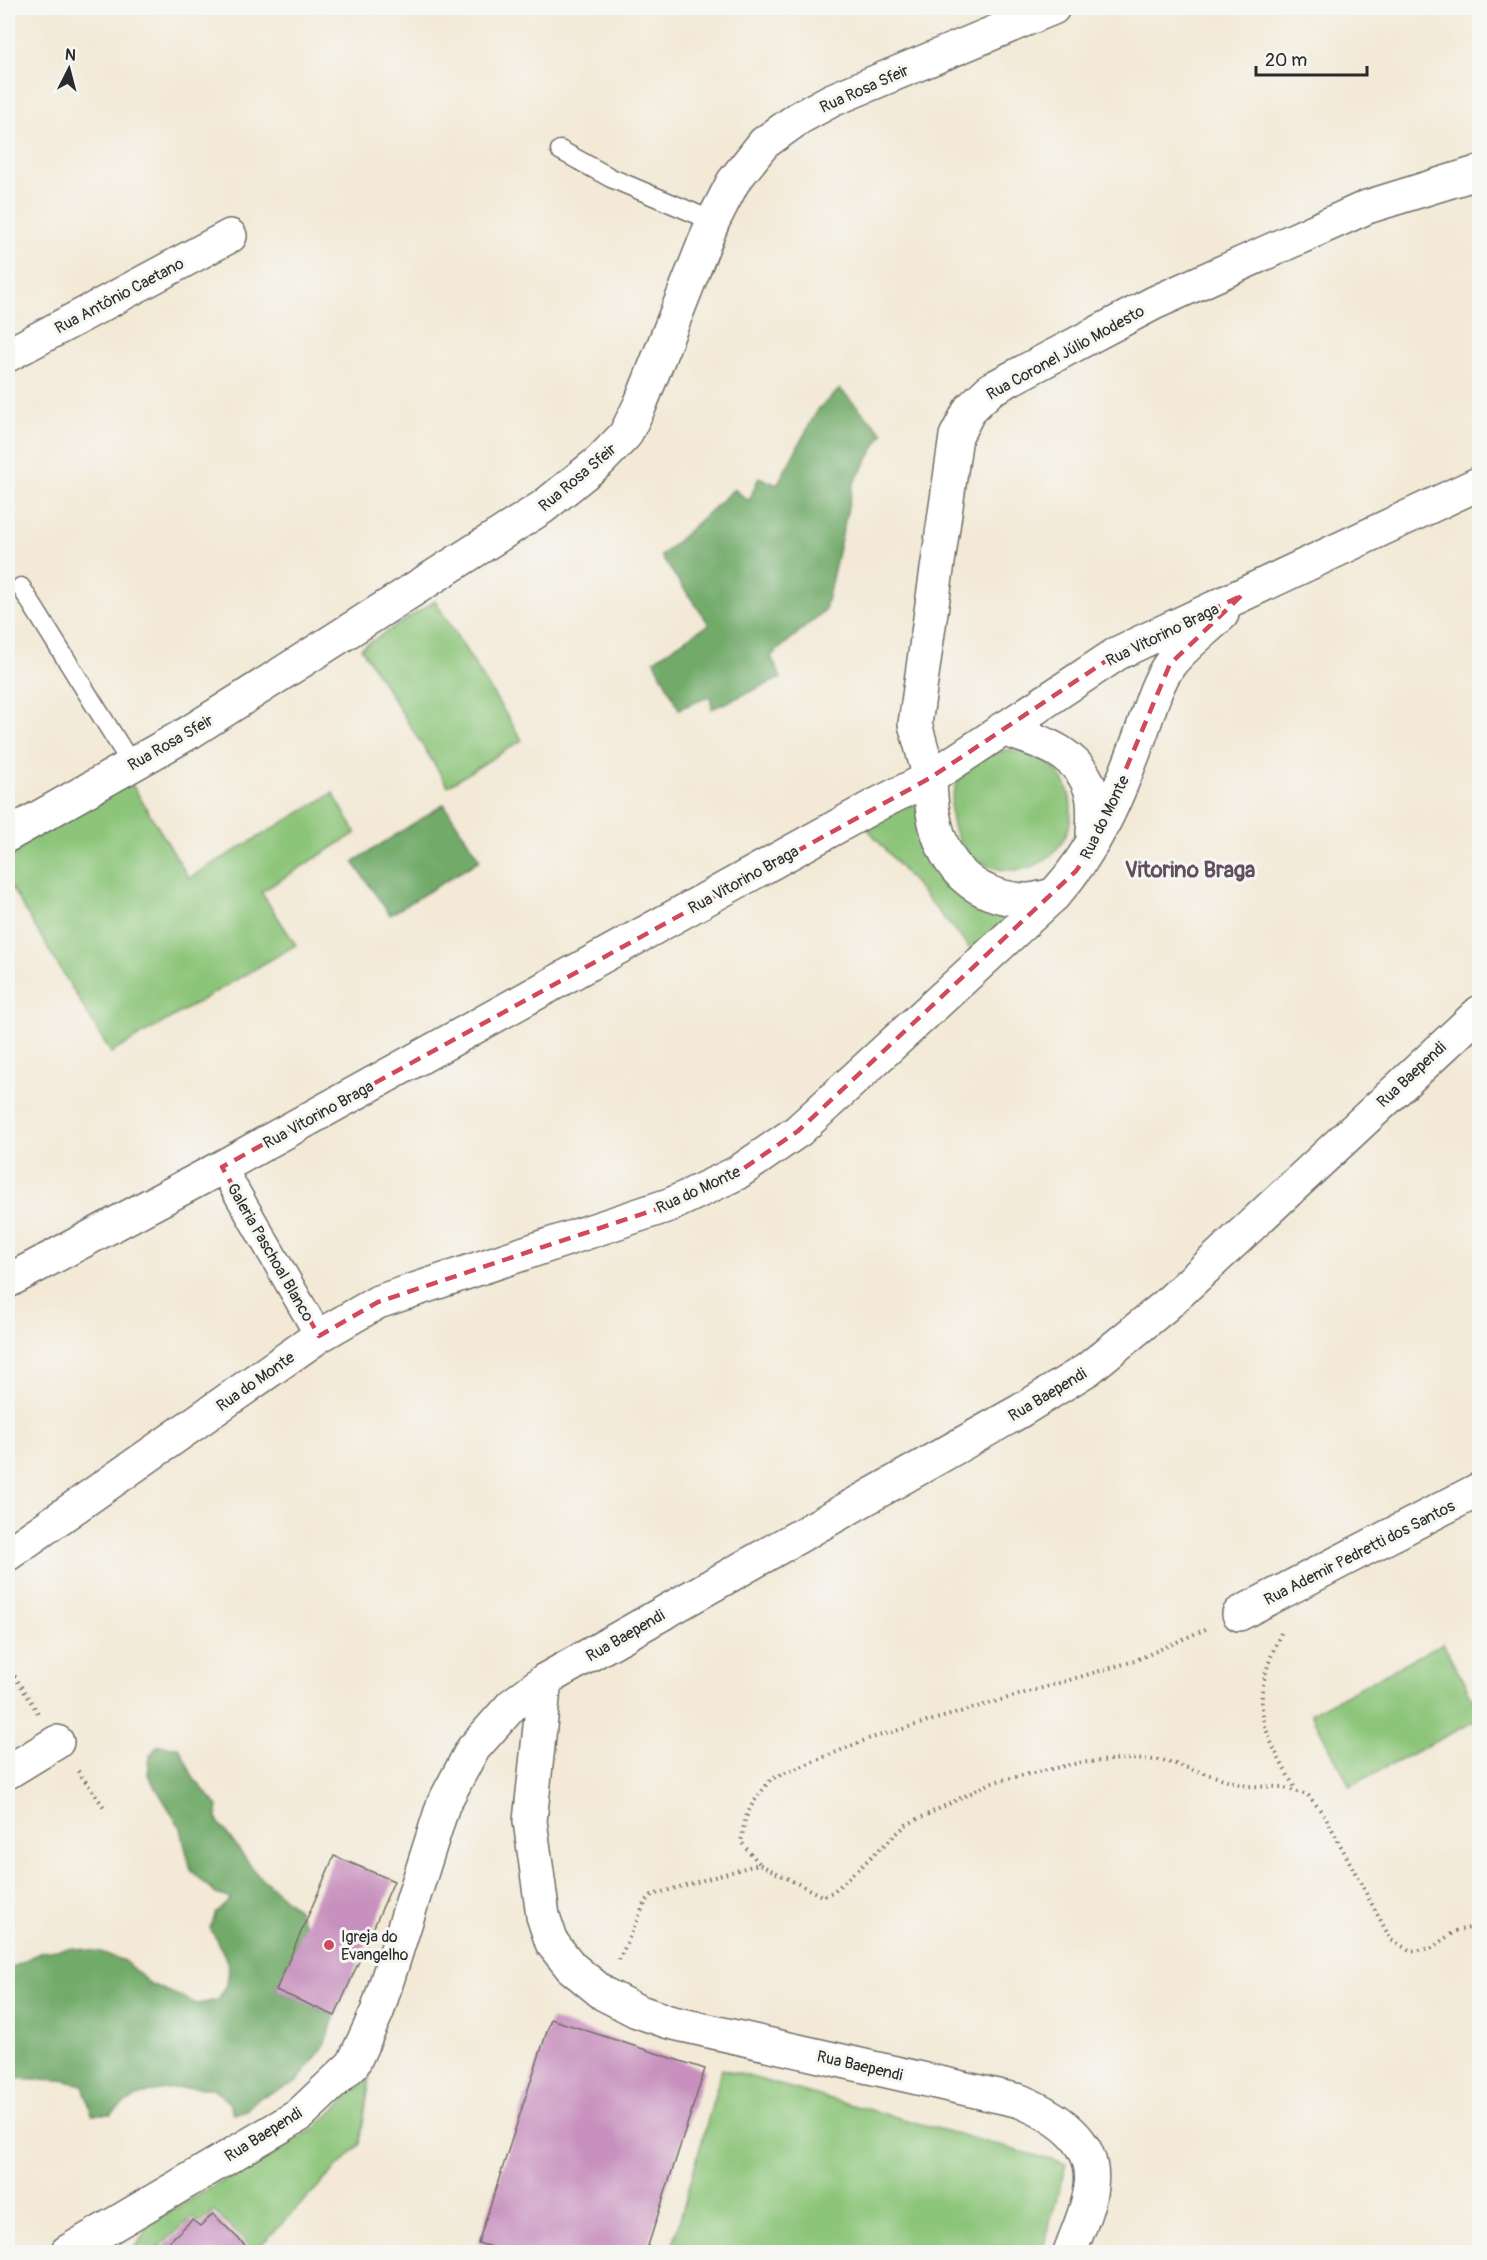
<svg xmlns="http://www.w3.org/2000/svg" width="1487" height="2260" font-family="Pangolin,sans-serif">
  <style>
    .green { fill: #8cc579; stroke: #5c7852; stroke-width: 1.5 }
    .forest { fill: #71aa69; stroke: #4e6a4a; stroke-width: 1.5 }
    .building { fill: #c790be }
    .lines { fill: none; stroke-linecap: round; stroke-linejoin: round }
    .service-casing { stroke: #716e67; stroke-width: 21 }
    .pedestrian-casing { stroke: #716e67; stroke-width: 30 }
    .minor-casing { stroke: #716e67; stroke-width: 36 }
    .secondary-casing { stroke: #716e67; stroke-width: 36 }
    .path { stroke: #716e67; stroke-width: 4; stroke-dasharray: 1.5 4.5; stroke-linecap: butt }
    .service { stroke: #fff; stroke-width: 18 }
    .pedestrian { stroke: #fff; stroke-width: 27 }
    .minor { stroke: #fff; stroke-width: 33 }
    .secondary { stroke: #fff; stroke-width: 33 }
    .marked { fill: none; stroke: #d1495b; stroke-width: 4.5; stroke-dasharray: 12 8; stroke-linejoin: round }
    .poi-dot { fill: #d1495b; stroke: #f6f6f2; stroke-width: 2 }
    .labels { text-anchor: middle; stroke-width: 6; stroke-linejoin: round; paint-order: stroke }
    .street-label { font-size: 16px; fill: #2b2b2b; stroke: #f6f6f2 }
    .poi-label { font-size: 16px; fill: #2b2b2b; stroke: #f6f6f2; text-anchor: start }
    .district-label { font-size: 22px; font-weight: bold; fill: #624e5e; stroke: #f6f6f2 }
  </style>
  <rect width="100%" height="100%" fill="#f6f6f2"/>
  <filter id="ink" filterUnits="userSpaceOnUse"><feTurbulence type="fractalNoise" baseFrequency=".0167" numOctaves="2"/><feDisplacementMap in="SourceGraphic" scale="12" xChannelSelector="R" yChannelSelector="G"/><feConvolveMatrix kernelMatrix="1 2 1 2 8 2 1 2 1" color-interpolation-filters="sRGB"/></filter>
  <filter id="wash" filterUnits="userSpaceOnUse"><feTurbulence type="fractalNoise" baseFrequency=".008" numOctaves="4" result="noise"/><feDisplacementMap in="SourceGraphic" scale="24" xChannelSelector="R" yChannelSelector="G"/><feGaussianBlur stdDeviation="1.35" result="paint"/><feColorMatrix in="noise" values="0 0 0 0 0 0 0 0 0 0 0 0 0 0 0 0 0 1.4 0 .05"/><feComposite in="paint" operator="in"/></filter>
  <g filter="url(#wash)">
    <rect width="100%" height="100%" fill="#f3e9d6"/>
    <!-- green -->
    <g class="green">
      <polygon points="435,601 522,740 448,786 361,648"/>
      <circle cx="1011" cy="810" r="60"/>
      <polygon points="123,770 189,878 333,793 356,833 261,892 296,945 111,1053 8,882 8,835"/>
      <polygon points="927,785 929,830 1017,906 978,958 861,821"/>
      <polygon points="1443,1643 1479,1711 1479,1719 1350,1786 1311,1713"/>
      <polygon points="722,2069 1066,2164 1042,2252 671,2252"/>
      <polygon points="370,2077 360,2144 255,2251 214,2211 200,2223 192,2217 154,2252 133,2252 151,2222 313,2130"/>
    </g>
    <!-- forest -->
    <g class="forest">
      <polygon points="840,389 883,433 853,485 825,610 771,656 781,678 712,709 710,696 679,709 654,660 709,624 661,556 734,489 749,501 759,477 777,485 818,409"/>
      <polygon points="444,804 480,860 390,915 353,862"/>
      <path d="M157,1746L179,1747L194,1779L218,1806L216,1819L256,1873L298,1910L304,1926L276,1990L335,2016L323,2048L296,2083L258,2098L246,2110L234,2114L230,2104L213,2088C174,2087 142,2086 111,2114H92L83,2085L61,2080L8,2078V1970L41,1952L74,1948L101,1952L124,1961L149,1983L197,2004L218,2000C239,1969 225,1958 210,1928L216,1913L231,1899L216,1894L191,1870L180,1827L148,1775L150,1756Z"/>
    </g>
    <g id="blocks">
      <!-- building -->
      <g class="building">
        <polygon points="334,1856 394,1881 335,2016 276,1990"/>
        <polygon points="551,2019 705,2069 646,2252 508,2252 478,2243"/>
        <polygon points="213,2214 252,2252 158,2252 192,2220 200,2226"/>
      </g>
    </g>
  </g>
  <g filter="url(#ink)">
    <use href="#blocks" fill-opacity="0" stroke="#716e67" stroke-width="1.5"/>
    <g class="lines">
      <defs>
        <g id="service">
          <polyline points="560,150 611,178 713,221"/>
          <polyline points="21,587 132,765"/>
        </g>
        <polyline id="pedestrian" points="222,1167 319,1336"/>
        <g id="minor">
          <polyline points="8,355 230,236"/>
          <polyline points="930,778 915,724 956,436 970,409 991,389 1154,303 1367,207 1480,172"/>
          <polyline points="8,835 190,732 543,507 600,461 625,435 640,405 713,221 733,182 764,143 799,118 832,100 1053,8"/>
          <polyline points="1239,1614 1480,1489"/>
          <path d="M545,1680L530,1821L543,1916L552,1943L571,1967L604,1994L637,2011L669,2022L1020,2101C1056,2116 1097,2141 1091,2186C1089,2208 1077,2232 1070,2252"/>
          <polyline points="8,1772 57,1742"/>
          <polyline points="67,2252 298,2116 353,2064 377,2012 443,1805 472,1750 512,1705 545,1680 1020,1411 1088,1369 1165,1306 1480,1012"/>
        </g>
        <g id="secondary">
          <path d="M1002,729C1039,741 1082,752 1092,795C1095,808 1093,824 1093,837"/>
          <path d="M930,778C931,840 952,894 1022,900C1032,901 1044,897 1054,895"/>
          <polyline points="8,1281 222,1167 874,806 930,778 1118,653 1480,483"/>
          <path d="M8,1554L319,1336L378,1302L672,1204L737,1173L798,1131L1054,895C1097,848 1118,796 1140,736C1149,712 1155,685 1170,664C1184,646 1206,630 1222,614"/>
        </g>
      </defs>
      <!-- service casing -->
      <use href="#service" class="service-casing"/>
      <!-- pedestrian casing -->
      <use href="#pedestrian" class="pedestrian-casing"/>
      <!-- minor casing -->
      <use href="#minor" class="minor-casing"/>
      <!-- secondary casing -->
      <use href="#secondary" class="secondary-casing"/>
      <!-- path -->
      <g class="path">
        <path d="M1281,1633C1248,1704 1260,1726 1296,1790"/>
        <polyline points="8,1666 38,1713"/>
        <polyline points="78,1771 106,1810"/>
        <polyline points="759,1863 741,1842 745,1819 753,1803 771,1779 868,1739 1134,1661 1208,1628"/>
        <polyline points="619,1960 646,1901 652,1895 759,1864 822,1896 833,1892 906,1825 993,1782 1078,1763 1122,1759 1162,1760 1246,1786 1281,1787 1308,1795 1325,1816 1391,1940 1411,1951 1432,1948 1455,1931 1480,1926"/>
      </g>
      <!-- service -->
      <use href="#service" class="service"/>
      <!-- pedestrian -->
      <use href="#pedestrian" class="pedestrian"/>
      <!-- minor -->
      <use href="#minor" class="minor"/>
      <!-- secondary -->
      <use href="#secondary" class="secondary"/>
    </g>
  </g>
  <!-- marked area -->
  <path class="marked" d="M1241,596L1170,664L1094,845L1076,871L798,1131L737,1173L672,1204L378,1302L319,1336L222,1167L930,778L1118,653Z"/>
  <!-- markers -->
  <circle class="poi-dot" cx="329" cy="1945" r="6"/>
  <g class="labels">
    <!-- street labels -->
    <g class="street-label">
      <text transform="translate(864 88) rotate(-24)" y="6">Rua Rosa Sfeir</text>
      <text transform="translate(119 295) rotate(-28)" y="6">Rua Antônio Caetano</text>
      <text transform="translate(1065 352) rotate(-29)" y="6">Rua Coronel Júlio Modesto</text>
      <text transform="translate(577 477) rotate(-40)" y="6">Rua Rosa Sfeir</text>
      <text transform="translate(1162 634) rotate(-26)" y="6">Rua Vitorino Braga</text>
      <text transform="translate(170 742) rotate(-30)" y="6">Rua Rosa Sfeir</text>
      <text transform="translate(1104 817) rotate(-64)" y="6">Rua do Monte</text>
      <text transform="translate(743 879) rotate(-29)" y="6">Rua Vitorino Braga</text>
      <text transform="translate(1411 1074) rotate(-43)" y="6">Rua Baependi</text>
      <text transform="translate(318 1114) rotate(-29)" y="6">Rua Vitorino Braga</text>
      <text transform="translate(698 1189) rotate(-25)" y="6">Rua do Monte</text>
      <text transform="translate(271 1252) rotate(60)" y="6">Galeria Paschoal Blanco</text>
      <text transform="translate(255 1381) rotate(-35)" y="6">Rua do Monte</text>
      <text transform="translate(1047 1394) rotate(-31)" y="6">Rua Baependi</text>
      <text transform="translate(1359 1552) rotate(-27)" y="6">Rua Ademir Pedretti dos Santos</text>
      <text transform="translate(625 1635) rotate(-30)" y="6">Rua Baependi</text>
      <text transform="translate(860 2065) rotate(13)" y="6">Rua Baependi</text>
      <text transform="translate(263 2134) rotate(-32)" y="6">Rua Baependi</text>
    </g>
    <!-- poi labels -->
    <g class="poi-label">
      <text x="341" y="1942">Igreja do<tspan x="341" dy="18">Evangelho</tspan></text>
    </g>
    <!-- district labels -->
    <g class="district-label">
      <text x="1190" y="877">Vitorino Braga</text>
    </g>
  </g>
  <!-- margin -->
  <rect width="1487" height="2260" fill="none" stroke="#f6f6f2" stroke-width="30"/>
  <!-- north arrow -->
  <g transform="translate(69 69) rotate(6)" stroke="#f6f6f2" stroke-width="4.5" paint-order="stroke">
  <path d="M0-4.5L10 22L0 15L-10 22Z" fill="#2b2b2b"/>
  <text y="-9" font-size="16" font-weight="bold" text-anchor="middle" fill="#2b2b2b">N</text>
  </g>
  <!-- scale -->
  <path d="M1256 66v9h111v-9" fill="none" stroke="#2b2b2b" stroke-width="3"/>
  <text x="1265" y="66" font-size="18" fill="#2b2b2b" stroke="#f6f6f2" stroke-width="4.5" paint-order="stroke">20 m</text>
</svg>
